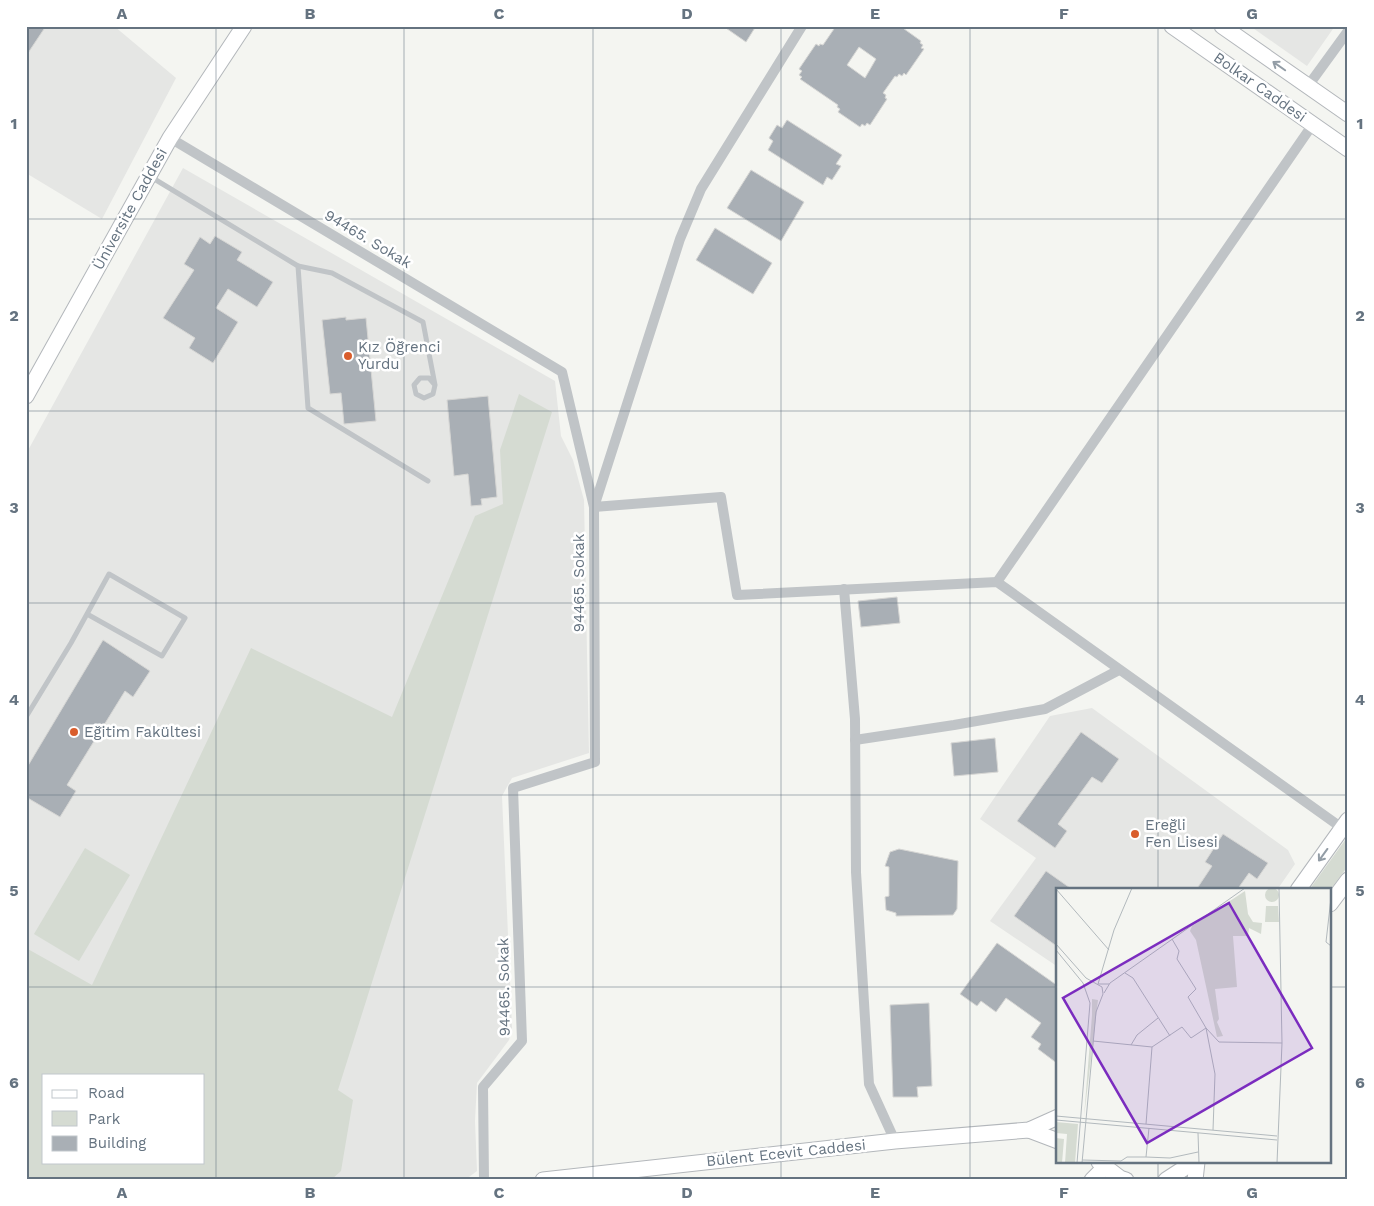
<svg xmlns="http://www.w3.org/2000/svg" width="1374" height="1206" font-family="'Work Sans',sans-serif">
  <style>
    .built { fill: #e5e6e4; fill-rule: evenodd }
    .green { fill: #d5dbd2; fill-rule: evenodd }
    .building { fill: #a9afb5; stroke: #d6d6d4; fill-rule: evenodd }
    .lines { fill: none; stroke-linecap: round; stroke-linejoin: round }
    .secondary-casing { stroke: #b3b7bb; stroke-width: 17 }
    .lane { stroke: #c0c4c7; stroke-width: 5 }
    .street { stroke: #c0c4c7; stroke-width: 10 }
    .secondary { stroke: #fff; stroke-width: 15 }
    .oneway { stroke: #939da6 }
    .grid { fill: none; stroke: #657380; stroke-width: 1; stroke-opacity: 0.55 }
    .poi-dot { fill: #d95d2c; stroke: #fff; stroke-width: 2 }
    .labels { text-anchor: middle; stroke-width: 5; stroke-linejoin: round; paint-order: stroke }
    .street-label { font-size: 15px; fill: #657380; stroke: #fff }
    .poi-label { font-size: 15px; fill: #657380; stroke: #fff; text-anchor: start }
    .inset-road { fill: none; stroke: #b2b9bd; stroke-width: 1 }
    .view { fill: #7b2cbf; fill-opacity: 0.15; stroke: #7b2cbf; stroke-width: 2.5 }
    .inset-edge { fill: none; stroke: #657380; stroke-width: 2.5 }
    .neatline { fill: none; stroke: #657380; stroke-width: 2 }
    .grid-label { font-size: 16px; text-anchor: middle; font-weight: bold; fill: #657380 }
  </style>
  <rect width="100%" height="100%" fill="#f4f5f1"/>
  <!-- built -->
  <g class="built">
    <polygon points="26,26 114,26 176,78 102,219 26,173"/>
    <polygon points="1250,26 1335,26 1307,66"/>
    <path d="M183,168L555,381L561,436L573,460L584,500L589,753L512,778L502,796L512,1028L509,1040L477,1083L475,1121L477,1171L469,1177L444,1180H26V454ZM44,1075H204V1162H44Z"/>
    <polygon points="1092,708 1288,850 1295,864 1277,890 1058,890 1058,967 990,921 1036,858 980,819 1050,716"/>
  </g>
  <!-- green -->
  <g class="green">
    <path d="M519,394L552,412L338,1090L353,1100L341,1171L331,1180H26V948L92,985L251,648L392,717L475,516L503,504L500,450ZM44,1075H204V1162H44Z"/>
    <polygon points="1348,836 1348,866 1330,890 1309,890"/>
    <polygon points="85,848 130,875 79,961 34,934"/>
  </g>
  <!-- building -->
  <g class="building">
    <polygon points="26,26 46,26 26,56"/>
    <polygon points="723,26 756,26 746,42"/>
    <path d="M836,26H900L921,41L920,43L923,45L921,48L924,49L906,75L904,73L902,76L899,74L897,77L895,76L883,93L886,95L885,98L887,99L870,125L867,123L865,126L862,124L860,127L838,112L840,109L837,107L838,105L800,79L802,77L799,75L802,71L799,69L816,44L819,46L820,44L823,45ZM859,47L876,59L865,78L847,65Z"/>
    <polygon points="787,120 842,155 836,164 841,166 832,180 827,177 823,185 768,150 773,141 769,138 777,125 782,128"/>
    <polygon points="751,170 804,202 781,241 727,208"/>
    <polygon points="715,228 772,263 753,294 696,260"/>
    <polygon points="215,236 242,252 237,260 273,282 257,307 228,289 216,308 238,322 213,363 189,348 195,338 163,318 194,270 184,264 200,237 210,244"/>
    <polygon points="346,317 346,320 366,318 376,421 344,424 341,393 330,394 322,320"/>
    <polygon points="488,396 497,497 481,499 482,505 471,506 468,474 454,476 447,400"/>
    <polygon points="897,597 900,623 861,627 858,601"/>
    <polygon points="103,640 150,671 133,697 125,691 67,785 76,791 60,817 26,797 26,769"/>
    <polygon points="1081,732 1119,759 1102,783 1092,777 1058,824 1067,831 1055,848 1017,821"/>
    <polygon points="995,738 998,772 954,776 951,743"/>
    <polygon points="1223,834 1268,863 1257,879 1249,873 1237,890 1196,890 1212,866 1205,862"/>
    <polygon points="899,849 958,861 957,909 953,915 896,916 896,913 886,910 885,897 889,896 889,867 885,866 890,852"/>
    <polygon points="1046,871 1073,890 1058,890 1058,947 1014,916"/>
    <polygon points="997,943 1058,986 1058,1064 1038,1049 1041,1044 1031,1037 1041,1023 1006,998 996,1012 981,1001 977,1006 960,994"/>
    <polygon points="929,1003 932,1086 917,1087 918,1097 893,1097 890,1005"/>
  </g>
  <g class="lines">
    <defs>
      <g id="secondary">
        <polyline points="1172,26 1348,149"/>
        <polyline points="1222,26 1348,114"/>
        <polyline points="26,396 170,138 244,26"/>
        <polyline points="1298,890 1348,820"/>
        <polyline points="1330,904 1348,880"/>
        <polyline points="1029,1130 1058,1141"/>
        <polyline points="1099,1162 1120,1178 1126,1180"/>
        <polyline points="543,1180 895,1141 1029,1130 1058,1117"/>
        <polyline points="1092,1180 1106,1166"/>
        <polyline points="1166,1180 1183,1169 1188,1162"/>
        <polyline points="1195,1180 1197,1162"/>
      </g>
    </defs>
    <!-- secondary casing -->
    <use href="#secondary" class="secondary-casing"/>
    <!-- lane -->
    <g class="lane">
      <polyline points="151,177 298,266 308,408 428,481"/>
      <polyline points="298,266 332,273 423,322 435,385 433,394 424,398 416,394 414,385 420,378 429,378 435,385"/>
      <polyline points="26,717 71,643 109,574 185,618 162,656 87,614"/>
    </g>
    <!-- street -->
    <g class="street">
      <polyline points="802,26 701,189 680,239 594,507 721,497 737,595 997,582 1342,828"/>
      <polyline points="1308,86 1348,31"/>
      <polyline points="170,138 562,372 594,507 595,762 513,788 522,1041 483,1087 484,1180"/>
      <polyline points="997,582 1313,124"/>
      <polyline points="844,589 855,719 856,872 869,1084 895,1141"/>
      <polyline points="855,740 954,725 1045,709 1119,670"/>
    </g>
    <!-- secondary -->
    <use href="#secondary" class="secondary"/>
  </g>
  <!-- one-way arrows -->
  <defs><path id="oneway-shaft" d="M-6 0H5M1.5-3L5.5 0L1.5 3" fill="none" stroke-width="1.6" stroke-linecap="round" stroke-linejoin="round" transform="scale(1.25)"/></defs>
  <g class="oneway">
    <use href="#oneway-shaft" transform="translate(1279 66) rotate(-145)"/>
    <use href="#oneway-shaft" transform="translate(1323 855) rotate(126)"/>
  </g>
  <!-- grid -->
  <path class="grid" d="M216,26V1180M404,26V1180M593,26V1180M781,26V1180M970,26V1180M1158,26V890M26,219H1348M26,411H1348M26,603H1348M26,795H1348M26,987H1058M1330,987H1348M1158,1162V1180"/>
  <!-- markers -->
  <g class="poi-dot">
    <circle cx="348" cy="356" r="5"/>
    <circle cx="74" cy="732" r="5"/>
    <circle cx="1135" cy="834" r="5"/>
  </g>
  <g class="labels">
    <!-- street labels -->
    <g class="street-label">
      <text transform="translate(1260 87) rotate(35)" y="5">Bolkar Caddesi</text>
      <text transform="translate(130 209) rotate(-61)" y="5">Üniversite Caddesi</text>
      <text transform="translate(368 239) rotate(31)" y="5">94465. Sokak</text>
      <text transform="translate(579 583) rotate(-90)" y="5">94465. Sokak</text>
      <text transform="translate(504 987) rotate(-91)" y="5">94465. Sokak</text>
      <text transform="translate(786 1153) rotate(-6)" y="5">Bülent Ecevit Caddesi</text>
    </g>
    <!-- poi labels -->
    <g class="poi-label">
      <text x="358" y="352">Kız Öğrenci<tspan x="358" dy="17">Yurdu</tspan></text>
      <text x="84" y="737">Eğitim Fakültesi</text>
      <text x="1145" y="830">Ereğli<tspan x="1145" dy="17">Fen Lisesi</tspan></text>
    </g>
  </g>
  <!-- overview -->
  <g transform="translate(1056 888)">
    <rect width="275" height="275" fill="#f4f5f1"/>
    <path d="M209 7a7 7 0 1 1 14 0a7 7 0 1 1-14 0ZM189,3L192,26L197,34L206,35L205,46L193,40L192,48H177L181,99L159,101L163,131L161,134L167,148L161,149L140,52L134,43L136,38ZM210,18H222L223,34H209ZM36,111L42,112L28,229L36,127ZM0,234L22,236L19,275H9L11,246L0,245ZM0,250L8,251L6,275H0Z" fill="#d5dbd2"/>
    <path class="inset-road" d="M0,1L53,62M275,10L270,54L275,58M116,51L123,63L121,71L140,101L132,109L150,140L163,154L226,155M0,56L30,90L46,99L47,106M0,62L27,95L34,115L21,275M69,85L77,90L114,148M53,96H42L58,42L76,0M48,105L54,95L189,0M37,153L96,159L126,139L135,150L150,140L159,186L157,242M75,157L81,147L102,130M0,228L221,248M0,232L221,252M90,236L96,159M93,240L90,269L114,270L142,264M142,245L143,275M26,272L65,273L71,269H90M26,275L40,124L47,106M221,275L226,155L223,0"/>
    <path class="view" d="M173,15L256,160L91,255L7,110Z"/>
    <rect width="275" height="275" class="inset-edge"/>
  </g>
  <!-- border -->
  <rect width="1374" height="1206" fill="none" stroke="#ffffff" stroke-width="55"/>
  <!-- legend -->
  <rect x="42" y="1074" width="162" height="90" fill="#ffffff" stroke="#c1c7cc"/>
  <rect x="52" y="1090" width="25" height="8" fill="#ffffff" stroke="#c1c7cc"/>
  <text x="88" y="1098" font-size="15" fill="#657380">Road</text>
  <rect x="52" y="1111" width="25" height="15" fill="#d5dbd2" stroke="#c1c7cc"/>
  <text x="88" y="1124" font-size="15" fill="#657380">Park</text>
  <rect x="52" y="1136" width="25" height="15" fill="#a9afb5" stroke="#c1c7cc"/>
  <text x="88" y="1148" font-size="15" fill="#657380">Building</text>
  <rect x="28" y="28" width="1318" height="1150" class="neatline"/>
  <g class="grid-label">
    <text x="122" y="19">A</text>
    <text x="310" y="19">B</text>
    <text x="499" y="19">C</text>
    <text x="687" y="19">D</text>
    <text x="875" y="19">E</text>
    <text x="1064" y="19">F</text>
    <text x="1252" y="19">G</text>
    <text x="14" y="129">1</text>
    <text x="1360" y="129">1</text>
    <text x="14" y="321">2</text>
    <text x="1360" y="321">2</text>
    <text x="14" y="513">3</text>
    <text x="1360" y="513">3</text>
    <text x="14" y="705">4</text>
    <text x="1360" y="705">4</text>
    <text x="14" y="896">5</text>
    <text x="1360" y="896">5</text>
    <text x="14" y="1088">6</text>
    <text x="1360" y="1088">6</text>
    <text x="122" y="1198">A</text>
    <text x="310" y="1198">B</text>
    <text x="499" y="1198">C</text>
    <text x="687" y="1198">D</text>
    <text x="875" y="1198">E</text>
    <text x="1064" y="1198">F</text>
    <text x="1252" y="1198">G</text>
  </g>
</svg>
